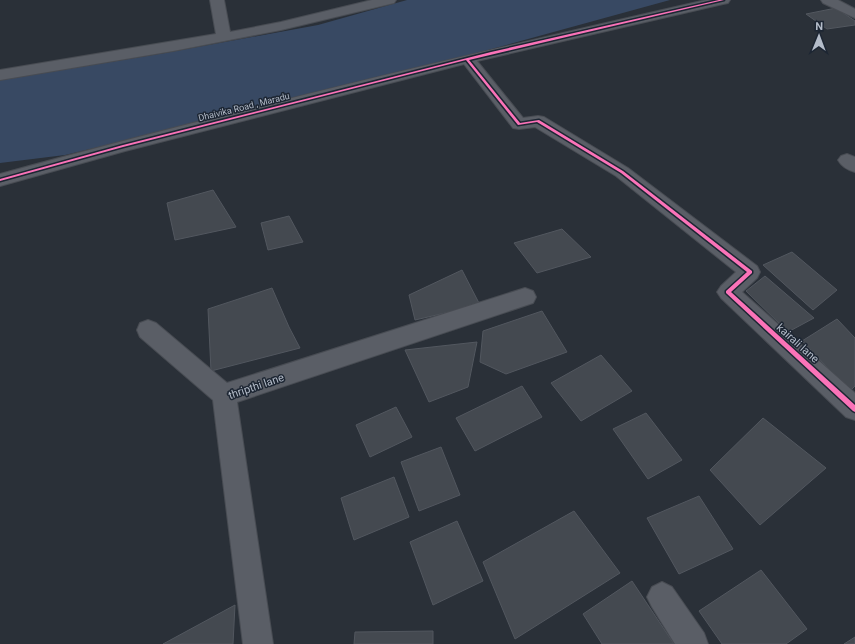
<svg xmlns="http://www.w3.org/2000/svg" width="855" height="644" font-family="Roboto,sans-serif">
  <style>
    .water { fill: #384963 }
    .building { fill: #444950; stroke: #52575f }
    .lines { fill: none; stroke-linecap: round; stroke-linejoin: round }
    .minor-casing { stroke: #484c53; stroke-width: 2 }
    .minor { fill: #5a5e66; fill-rule: evenodd }
    .cycleway-casing { stroke: #1d2633; stroke-width: 3 }
    .cycleway { fill: #fb73b8; fill-rule: evenodd }
    .labels { text-anchor: middle; stroke-width: 3; stroke-linejoin: round; paint-order: stroke }
    .far-street-label { font-size: 9px; fill: #b4bcc9; stroke: #1d2633 }
    .street-label { font-size: 11px; fill: #b4bcc9; stroke: #1d2633 }
  </style>
  <rect width="100%" height="100%" fill="#2a3038"/>
  <!-- water -->
  <polygon class="water" points="407,0 670,0 481,52 328,92 65,155 0,163 0,80 165,53 318,25"/>
  <!-- building -->
  <g class="building">
    <polygon points="836,8 855,21 855,25 827,29 806,14"/>
    <polygon points="213,190 236,227 175,240 167,203"/>
    <polygon points="289,216 303,242 268,250 261,223"/>
    <polygon points="562,229 591,257 537,273 514,243"/>
    <polygon points="792,252 837,290 813,310 763,265"/>
    <polygon points="462,270 480,305 415,320 409,295"/>
    <polygon points="765,276 814,318 788,332 746,291"/>
    <polygon points="272,288 289,327 300,348 211,371 208,309"/>
    <polygon points="542,311 567,352 506,374 480,362 483,331"/>
    <polygon points="837,319 855,338 855,386 850,391 802,341"/>
    <polygon points="477,342 468,387 429,402 405,350"/>
    <polygon points="601,355 632,391 581,421 551,383"/>
    <polygon points="522,386 542,417 475,451 456,418"/>
    <polygon points="396,407 412,437 370,457 356,425"/>
    <polygon points="646,413 682,460 648,479 613,429"/>
    <polygon points="763,418 826,468 760,525 710,470"/>
    <polygon points="441,447 460,495 419,511 401,462"/>
    <polygon points="394,477 409,517 354,540 341,498"/>
    <polygon points="699,496 733,549 679,574 647,518"/>
    <polygon points="574,511 620,573 515,639 483,562"/>
    <polygon points="457,521 483,581 433,605 410,542"/>
    <polygon points="761,570 807,629 786,644 722,644 699,611"/>
    <polygon points="632,581 674,644 602,644 583,614"/>
    <polygon points="235,605 233,644 163,644"/>
    <polygon points="433,631 433,644 354,644 355,632"/>
    <polygon points="855,637 855,644 844,644"/>
  </g>
  <g class="lines">
    <defs>
      <g id="minor">
        <polygon points="210,0 224,0 230,32 281,22 372,0 396,0 394,3 281,30 173,51 0,80 0,70 216,34"/>
        <path d="M706,0H730L728,3L723,4L477,61L523,118L538,116L544,117L628,168L757,266L760,272L757,278L742,292L855,393V420L846,417L721,298L717,292L721,286L736,272L616,176L535,127L519,129L513,128L464,64L125,151L0,186V174C234,110 469,54 706,0Z"/>
        <polygon points="821,0 838,0 855,9 855,18 823,3"/>
        <path d="M847,154L855,157V172C848,170 842,167 838,160L841,156Z"/>
        <polygon points="525,288 533,291 536,297 533,303 237,402 273,644 243,644 213,400 140,337 137,330 140,323 148,320 156,323 227,383"/>
        <polygon points="662,582 672,587 704,633 708,644 675,644 652,607 647,597 652,587"/>
      </g>
    </defs>
    <!-- minor casing -->
    <use href="#minor" class="minor-casing"/>
    <!-- minor -->
    <use href="#minor" class="minor"/>
    <defs>
      <polygon id="cycleway" points="719,0 724,0 469,60 520,123 539,120 623,171 752,271 752,273 731,292 855,405 855,412 853,411 726,293 726,291 747,272 621,173 537,122 518,125 466,60 123,147 0,181 0,179 123,145 491,52"/>
    </defs>
    <!-- cycleway casing -->
    <use href="#cycleway" class="cycleway-casing"/>
    <!-- cycleway -->
    <use href="#cycleway" class="cycleway"/>
  </g>
  <g class="labels">
    <!-- far-street labels -->
    <g class="far-street-label">
      <text transform="translate(244 107) rotate(-14)" y="3">Dhaivika Road , Maradu</text>
    </g>
    <!-- street labels -->
    <g class="street-label">
      <text transform="translate(798 343) rotate(42)" y="4">kairali lane</text>
      <text transform="translate(256 386) rotate(-19)" y="4">thripthi lane</text>
    </g>
  </g>
  <!-- north arrow -->
  <g transform="translate(819 36) rotate(1)" stroke="#1d2633" stroke-width="3" paint-order="stroke">
  <path d="M0-3L7 15L0 10L-7 15Z" fill="#b4bcc9"/>
  <text y="-6" font-size="11" font-weight="bold" text-anchor="middle" fill="#b4bcc9">N</text>
  </g>
</svg>
